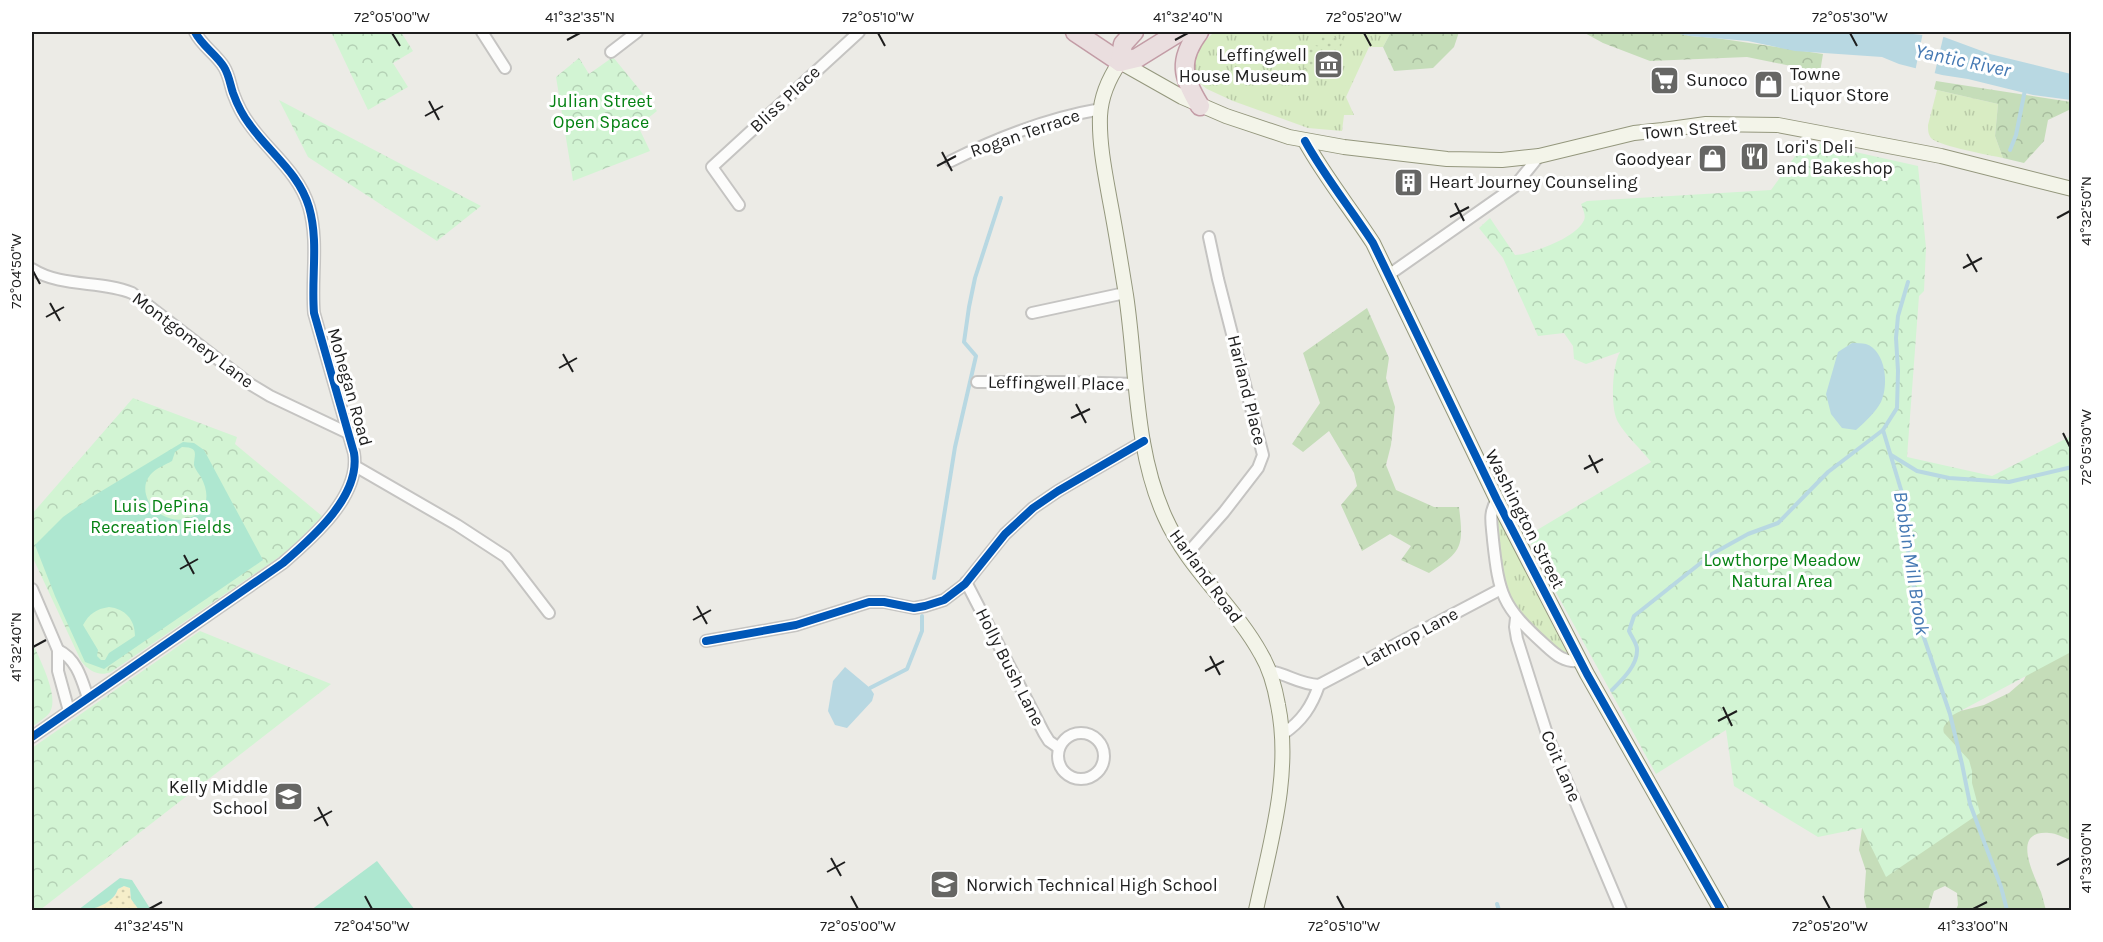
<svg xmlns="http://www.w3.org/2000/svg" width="2103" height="942" font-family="Karla,sans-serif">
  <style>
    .grass { fill: url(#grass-tufts) }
    .forest { fill: url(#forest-crowns) }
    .sand { fill: url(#sand-dots) }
    .park { fill: url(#park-crowns) }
    .garden { fill: url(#garden-dots) }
    .pitch { fill: #aee7d0; fill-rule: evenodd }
    .water { fill: #b8d8e2 }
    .pier { fill: #ecebe6 }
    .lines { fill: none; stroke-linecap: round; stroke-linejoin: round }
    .stream { stroke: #b8d8e2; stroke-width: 4 }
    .street-casing { stroke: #c5c4c2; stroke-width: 14 }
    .secondary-casing { stroke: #94977d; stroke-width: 16 }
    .highway-casing { stroke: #c39ca6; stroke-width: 21 }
    .street { stroke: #fcfcfb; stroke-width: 10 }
    .secondary { stroke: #f3f4e9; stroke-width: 14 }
    .highway { stroke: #eadedf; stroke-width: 18 }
    .cycleway-casing { stroke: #fff; stroke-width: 11 }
    .cycleway { stroke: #0057b8; stroke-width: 8 }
    .ticks { fill: none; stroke: #1e1e1e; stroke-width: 2 }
    .labels { text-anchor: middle; stroke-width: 6; stroke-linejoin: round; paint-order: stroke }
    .poi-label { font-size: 18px; fill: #1e1e1e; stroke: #fff; text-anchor: start }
    .street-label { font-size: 18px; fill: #1e1e1e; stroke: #fff }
    .park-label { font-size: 18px; fill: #058213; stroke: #fff }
    .water-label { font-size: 20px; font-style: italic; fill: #4579b3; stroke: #fff }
    .neatline { fill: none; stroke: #1e1e1e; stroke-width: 2 }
    .ticks-label { font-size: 15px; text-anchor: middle; fill: #1e1e1e }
  </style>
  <defs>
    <pattern id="grass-tufts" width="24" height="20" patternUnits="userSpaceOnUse" patternTransform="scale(1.5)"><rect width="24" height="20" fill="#d8ecc3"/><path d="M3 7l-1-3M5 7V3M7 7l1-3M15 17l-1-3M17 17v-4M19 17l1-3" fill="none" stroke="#b9caa7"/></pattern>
    <pattern id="forest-crowns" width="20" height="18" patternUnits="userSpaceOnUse" patternTransform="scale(1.5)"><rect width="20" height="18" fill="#c5ddb9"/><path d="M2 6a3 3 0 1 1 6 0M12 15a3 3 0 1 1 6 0" fill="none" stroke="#a9bd9f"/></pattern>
    <pattern id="sand-dots" width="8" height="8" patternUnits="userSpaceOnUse" patternTransform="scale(1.5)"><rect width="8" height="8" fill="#f6eec9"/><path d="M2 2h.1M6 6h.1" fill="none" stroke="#d2ccac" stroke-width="1.8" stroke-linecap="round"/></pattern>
    <pattern id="park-crowns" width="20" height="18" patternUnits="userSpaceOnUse" patternTransform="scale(1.5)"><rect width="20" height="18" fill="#d2f4d3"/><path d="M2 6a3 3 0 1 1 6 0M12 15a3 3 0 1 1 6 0" fill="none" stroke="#b4d1b5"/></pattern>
    <pattern id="garden-dots" width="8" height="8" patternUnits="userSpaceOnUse" patternTransform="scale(1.5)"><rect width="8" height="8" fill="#d8ecc3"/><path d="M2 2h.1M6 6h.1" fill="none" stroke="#b9caa7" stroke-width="1.8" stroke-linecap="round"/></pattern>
  </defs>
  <rect width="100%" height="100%" fill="#ecebe6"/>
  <!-- grass -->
  <g class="grass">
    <polygon points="1214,32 1391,32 1383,47 1369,47 1346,97 1354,115 1344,115 1342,131 1308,128 1233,101 1207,89 1197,81 1192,72 1200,46"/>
    <path d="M1937,90L1998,104L1995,136L2003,158C1988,155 1941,146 1932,139C1928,135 1928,130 1928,125Z"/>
    <path d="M1498,517L1567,653L1564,655C1547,640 1523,624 1512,603C1505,589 1504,573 1501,558C1498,545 1495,530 1498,517Z"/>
  </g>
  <!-- forest -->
  <g class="forest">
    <polygon points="1391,32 1459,32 1454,47 1433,68 1394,71 1383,47"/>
    <polygon points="1583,32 1677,32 1690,36 1716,38 1823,54 1820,72 1747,57 1650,61 1603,43"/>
    <polygon points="1936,81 2071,102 2071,109 2048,120 2044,141 2024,163 2003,158 1995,136 1998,104 1937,90 1934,89"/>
    <path d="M1367,308L1389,358L1386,378L1395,407L1391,445L1386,465L1396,490L1434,507H1459C1464,548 1462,551 1429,573L1401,560L1411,546L1390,534L1362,551L1341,505L1357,486L1354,473L1329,431L1303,452L1292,444L1320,403L1303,353Z"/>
    <path d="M2071,636V840C2064,838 2056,833 2049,833C2010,830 2034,875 2041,892C2043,898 2044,904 2046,910H1956L1958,905L1957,893L1945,886L1934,891L1928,910H1867L1864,898L1866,871L1859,850L1862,828L1933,718L1984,705L2009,693L2024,680L2031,664Z"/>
  </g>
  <!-- sand -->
  <polygon class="sand" points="124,886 130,888 131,899 139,910 92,910 115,896 118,889"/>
  <!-- park -->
  <g class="park">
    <polygon points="331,32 401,32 413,51 393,63 408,87 368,110"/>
    <polygon points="613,57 657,111 638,126 650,151 573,181 556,77 579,58 589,74"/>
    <polygon points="279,100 481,206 437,241 308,157"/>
    <path d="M1806,141L1918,166L1926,248L1924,291L1919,296L1907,457L1992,476L2071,436V652L1951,716C1949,724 1941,724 1944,733L1969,760L1972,771V783L1980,813L1886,877L1862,828L1818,837L1734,786L1726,730L1656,774L1552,585L1527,536L1651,462C1641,449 1626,436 1618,422C1610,408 1612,366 1620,352L1586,364L1574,359L1573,346L1564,333L1538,336L1503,258L1479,228L1490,218L1515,255C1532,254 1575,238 1583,222C1587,216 1583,210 1581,204L1587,201L1771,190Z"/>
    <path d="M133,398L237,437L235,444L322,516L299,540L282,555L111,672C99,677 89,671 81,661L32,556V514Z"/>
    <polygon points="200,631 331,684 40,910 32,910 32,748"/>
    <path d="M32,641C38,657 60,696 50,712C46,718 38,722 32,727Z"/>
  </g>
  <!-- garden -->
  <polygon class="garden" points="1323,35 1343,40 1339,52 1320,47 1313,71 1304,69 1311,44 1319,46"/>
  <!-- pitch -->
  <g class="pitch">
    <path d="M183,442L194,443L204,450L263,560L104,669L85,662L55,596L35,545L63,517L90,498ZM182,447C200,447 194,455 194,465C195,469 199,474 201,477C210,494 209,511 189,518C180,521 171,520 162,515C148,507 138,487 152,473C157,468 165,465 172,461L175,452ZM109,607C125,609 135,619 135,636L109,653L105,660H101L97,656L98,650L83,625C89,614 96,609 109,607Z"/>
    <polygon points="377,861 415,910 311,910"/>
    <path d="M120,878L132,880L151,910H139L131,899L130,888L124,886L118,889C113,904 92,911 78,910Z"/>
  </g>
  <!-- water -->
  <g class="water">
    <polygon points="1669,32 1892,32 1944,37 1990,54 2071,74 2071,100 2033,95 1968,79 1942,75 1899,64 1882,57 1795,51 1748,41 1690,36"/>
    <path d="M1852,343C1856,343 1862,343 1866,344C1886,351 1889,385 1881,402C1875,413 1866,421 1856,430L1842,428L1831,414L1826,394L1838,352Z"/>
    <polygon points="845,667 870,688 874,694 872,701 847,728 835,725 828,711 833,681"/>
  </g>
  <!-- pier -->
  <polygon class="pier" points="1923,32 1944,34 1934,76 1915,72"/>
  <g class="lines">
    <!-- stream -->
    <g class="stream">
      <polyline points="2010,150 2016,135 2025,90"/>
      <polyline points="1908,282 1898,316 1896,338 1898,371 1897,408 1883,430 1902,493 1902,513 1920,626 1950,714 1962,764 1970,804 2001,887 2007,910"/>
      <polyline points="1891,455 1917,471 1949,478 2009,482 2072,467"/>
      <polyline points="934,578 955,447 976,356 964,342 969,307 975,278 1001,198"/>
      <polyline points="870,688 907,669 922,631 922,616"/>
      <path d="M1612,690C1622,680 1638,665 1637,649C1637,644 1631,636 1629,631L1634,616L1712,554L1748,534L1778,523L1828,472L1883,430"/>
      <polyline points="1497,904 1499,910"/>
    </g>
    <defs>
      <g id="street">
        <polyline points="482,32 505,68"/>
        <polyline points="611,52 637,32"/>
        <path d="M951,161C999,137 1048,118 1101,109"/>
        <polyline points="739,205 712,167 859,32"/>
        <path d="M32,269C62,288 100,280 132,293L250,384L270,396L348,433"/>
        <polyline points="1390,274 1514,187 1539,156"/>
        <polyline points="1032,313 1125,293"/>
        <polyline points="977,382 1068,382 1135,384"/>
        <polyline points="355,466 457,525 506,557 549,613"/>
        <path d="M1497,500C1488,513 1492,525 1493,540C1499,595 1502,606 1544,644C1556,655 1564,663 1580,661"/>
        <polyline points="1186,555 1224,512 1258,468 1263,455 1218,279 1209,237"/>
        <polyline points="966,582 1044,733 1049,741 1059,748"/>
        <polyline points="32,589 58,650 58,671 69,711"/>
        <polyline points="1516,618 1515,627 1517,639 1548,737 1621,910"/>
        <polyline points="706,641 796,625 869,602 884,602 914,608 925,606 944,600 965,584 1005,534 1033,508 1058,491 1144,441"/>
        <path d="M58,650C77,659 82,680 88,698"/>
        <path d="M1269,671C1288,674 1298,684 1319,685L1501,589"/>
        <circle cx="1081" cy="756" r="23"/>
        <path d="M1283,734C1302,721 1312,706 1319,685"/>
        <path d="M32,737L283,563C312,538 361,496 354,453L314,313C311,277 319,242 309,207C299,173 270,153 250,125C243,116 237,104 233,93C230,84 229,75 224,67C216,54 202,46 195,32"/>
      </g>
      <g id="secondary">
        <path d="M1305,141C1325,177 1351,209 1373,243L1497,500L1587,674L1721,910"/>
        <path d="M1256,910C1270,844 1292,773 1278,705C1275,688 1270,669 1261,654C1234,605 1188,569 1165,517C1134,449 1137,368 1126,295C1121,264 1116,232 1110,201C1105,173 1099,144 1100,116C1101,96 1109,78 1120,62L1182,97L1226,116L1289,137L1344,147L1447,159L1502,160L1539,156L1634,133L1663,130L1706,124L1778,125L1941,156L2072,189"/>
      </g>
      <g id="highway">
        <polyline points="1075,32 1120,62"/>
        <path d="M1199,32C1178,60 1182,77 1200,106"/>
        <polyline points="1120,62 1137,58 1179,32"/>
        <polyline points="1120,62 1123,44 1134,32"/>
      </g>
    </defs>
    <!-- street casing -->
    <use href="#street" class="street-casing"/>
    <!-- secondary casing -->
    <use href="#secondary" class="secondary-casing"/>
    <!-- highway casing -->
    <use href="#highway" class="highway-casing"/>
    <!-- street -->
    <use href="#street" class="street"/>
    <!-- secondary -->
    <use href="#secondary" class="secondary"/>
    <!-- highway -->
    <use href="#highway" class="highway"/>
    <defs>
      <g id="cycleway">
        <path d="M1305,141C1325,177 1351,209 1373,243L1497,500L1587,674L1721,910"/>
        <polyline points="706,641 796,625 869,602 884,602 914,608 925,606 944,600 965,584 1005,534 1033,508 1058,491 1144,441"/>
        <path d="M32,737L283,563C312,538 361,496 354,453L314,313C311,277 319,242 309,207C299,173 270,153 250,125C243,116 237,104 233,93C230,84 229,75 224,67C216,54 202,46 195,32"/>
      </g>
    </defs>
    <!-- cycleway casing -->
    <use href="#cycleway" class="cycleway-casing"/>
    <!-- cycleway -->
    <use href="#cycleway" class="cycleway"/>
  </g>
  <!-- ticks -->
  <path class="ticks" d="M392,33L400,46M878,33L885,46M1364,33L1371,46M1850,33L1857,46M567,40L580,33M1175,40L1188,33M429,101L439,120M425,116L443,106M942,152L952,171M937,166L956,156M1455,203L1464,221M1450,217L1469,207M2057,218L2070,211M1967,254L1977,272M1963,268L1982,258M33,271L40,284M50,303L60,321M46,317L64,307M563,354L573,372M559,368L577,358M1076,404L1086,423M1071,418L1090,409M2063,433L2070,447M1589,455L1598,473M1584,469L1603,459M184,555L194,574M180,569L198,559M697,606L707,624M693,620L711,610M33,647L46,640M1210,656L1220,675M1205,671L1224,661M1723,707L1732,726M1718,721L1737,711M318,807L328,826M314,821L332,811M831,858L841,876M2057,865L2070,858M827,872L845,862M365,896L372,909M851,896L858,909M1337,896L1344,909M1823,896L1830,909M149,909L162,902M1973,909L1987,902"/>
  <!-- icons -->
  <defs>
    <symbol id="museum-square" viewBox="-11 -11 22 22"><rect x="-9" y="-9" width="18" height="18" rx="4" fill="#666664" stroke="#fff"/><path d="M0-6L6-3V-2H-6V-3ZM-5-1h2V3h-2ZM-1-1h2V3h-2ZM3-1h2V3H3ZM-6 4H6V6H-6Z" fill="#fff"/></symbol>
    <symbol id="supermarket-square" viewBox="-11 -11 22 22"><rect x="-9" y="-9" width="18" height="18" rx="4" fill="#666664" stroke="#fff"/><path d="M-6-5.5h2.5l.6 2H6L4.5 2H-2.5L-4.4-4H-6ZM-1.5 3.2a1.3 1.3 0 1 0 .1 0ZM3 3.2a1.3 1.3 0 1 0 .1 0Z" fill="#fff"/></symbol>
    <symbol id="shop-square" viewBox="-11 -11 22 22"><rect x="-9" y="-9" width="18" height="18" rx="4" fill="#666664" stroke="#fff"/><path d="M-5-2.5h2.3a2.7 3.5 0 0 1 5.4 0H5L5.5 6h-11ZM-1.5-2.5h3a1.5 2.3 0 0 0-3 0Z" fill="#fff"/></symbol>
    <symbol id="restaurant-square" viewBox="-11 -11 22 22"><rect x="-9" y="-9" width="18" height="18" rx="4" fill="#666664" stroke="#fff"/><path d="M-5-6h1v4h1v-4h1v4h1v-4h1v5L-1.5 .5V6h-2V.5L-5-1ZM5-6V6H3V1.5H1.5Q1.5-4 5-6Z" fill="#fff"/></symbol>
    <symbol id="building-square" viewBox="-11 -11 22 22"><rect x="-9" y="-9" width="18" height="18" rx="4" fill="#666664" stroke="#fff"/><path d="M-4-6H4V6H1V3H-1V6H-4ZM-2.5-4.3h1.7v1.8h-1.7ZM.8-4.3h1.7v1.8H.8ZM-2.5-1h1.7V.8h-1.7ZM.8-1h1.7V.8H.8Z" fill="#fff"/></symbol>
    <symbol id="school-square" viewBox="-11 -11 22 22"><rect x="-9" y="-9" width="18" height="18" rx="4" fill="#666664" stroke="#fff"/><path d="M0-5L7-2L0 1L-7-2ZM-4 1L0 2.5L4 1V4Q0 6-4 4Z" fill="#fff"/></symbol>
  </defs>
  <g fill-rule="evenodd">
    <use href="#museum-square" x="1312" y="48" width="33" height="33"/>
    <use href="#supermarket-square" x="1648" y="64" width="33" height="33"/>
    <use href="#shop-square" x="1752" y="68" width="33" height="33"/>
    <use href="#restaurant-square" x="1738" y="140" width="33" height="33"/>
    <use href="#shop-square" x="1696" y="142" width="33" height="33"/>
    <use href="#building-square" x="1392" y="166" width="33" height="33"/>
    <use href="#school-square" x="272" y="780" width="33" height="33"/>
    <use href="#school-square" x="928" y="868" width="33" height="33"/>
  </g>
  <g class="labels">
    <!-- poi labels -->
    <g class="poi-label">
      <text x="1307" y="61" text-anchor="end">Leffingwell<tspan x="1307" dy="21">House Museum</tspan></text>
      <text x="1790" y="80">Towne<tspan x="1790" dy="21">Liquor Store</tspan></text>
      <text x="1686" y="86">Sunoco</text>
      <text x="1776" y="153">Lori's Deli<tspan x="1776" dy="21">and Bakeshop</tspan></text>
      <text x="1691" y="165" text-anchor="end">Goodyear</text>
      <text x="1429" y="188">Heart Journey Counseling</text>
      <text x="268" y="793" text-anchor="end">Kelly Middle<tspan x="268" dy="21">School</tspan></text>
      <text x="966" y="891">Norwich Technical High School</text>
    </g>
    <!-- street labels -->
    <g class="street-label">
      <text transform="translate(785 99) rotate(-43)" y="6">Bliss Place</text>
      <text transform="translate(1690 129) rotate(-5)" y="6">Town Street</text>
      <text transform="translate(1025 133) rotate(-19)" y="6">Rogan Terrace</text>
      <text transform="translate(193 340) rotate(37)" y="6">Montgomery Lane</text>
      <text transform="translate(1056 383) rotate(1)" y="6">Leffingwell Place</text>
      <text transform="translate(350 387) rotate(74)" y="6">Mohegan Road</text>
      <text transform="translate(1247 390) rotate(76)" y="6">Harland Place</text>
      <text transform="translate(1525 519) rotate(63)" y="6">Washington Street</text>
      <text transform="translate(1206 576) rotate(54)" y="6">Harland Road</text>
      <text transform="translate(1410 637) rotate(-28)" y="6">Lathrop Lane</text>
      <text transform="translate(1010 667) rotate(63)" y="6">Holly Bush Lane</text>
      <text transform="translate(1561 766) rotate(67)" y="6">Coit Lane</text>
    </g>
    <!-- park labels -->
    <g class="park-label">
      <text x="601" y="107">Julian Street<tspan x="601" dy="21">Open Space</tspan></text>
      <text x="161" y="512">Luis DePina<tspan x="161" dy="21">Recreation Fields</tspan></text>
      <text x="1782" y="566">Lowthorpe Meadow<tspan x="1782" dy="21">Natural Area</tspan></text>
    </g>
    <!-- water labels -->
    <g class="water-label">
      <text transform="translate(1963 60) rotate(12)" y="7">Yantic River</text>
      <text transform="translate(1912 563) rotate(81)" y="7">Bobbin Mill Brook</text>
    </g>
  </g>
  <!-- border -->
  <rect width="2103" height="942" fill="none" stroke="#ffffff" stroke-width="66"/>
  <rect x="33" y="33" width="2037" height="876" class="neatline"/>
  <g class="ticks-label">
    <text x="392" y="22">72°05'00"W</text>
    <text x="580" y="22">41°32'35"N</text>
    <text x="878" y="22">72°05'10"W</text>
    <text x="1188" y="22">41°32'40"N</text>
    <text x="1364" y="22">72°05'20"W</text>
    <text x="1850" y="22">72°05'30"W</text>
    <text transform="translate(2086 211) rotate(-90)" y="5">41°32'50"N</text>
    <text transform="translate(16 271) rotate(-90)" y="5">72°04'50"W</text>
    <text transform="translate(2086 447) rotate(-90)" y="5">72°05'30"W</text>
    <text transform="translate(16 647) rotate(-90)" y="5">41°32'40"N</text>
    <text transform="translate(2086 858) rotate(-90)" y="5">41°33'00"N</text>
    <text x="149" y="931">41°32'45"N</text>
    <text x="372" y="931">72°04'50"W</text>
    <text x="858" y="931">72°05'00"W</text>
    <text x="1344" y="931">72°05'10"W</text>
    <text x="1830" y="931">72°05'20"W</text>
    <text x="1973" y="931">41°33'00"N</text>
  </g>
</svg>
